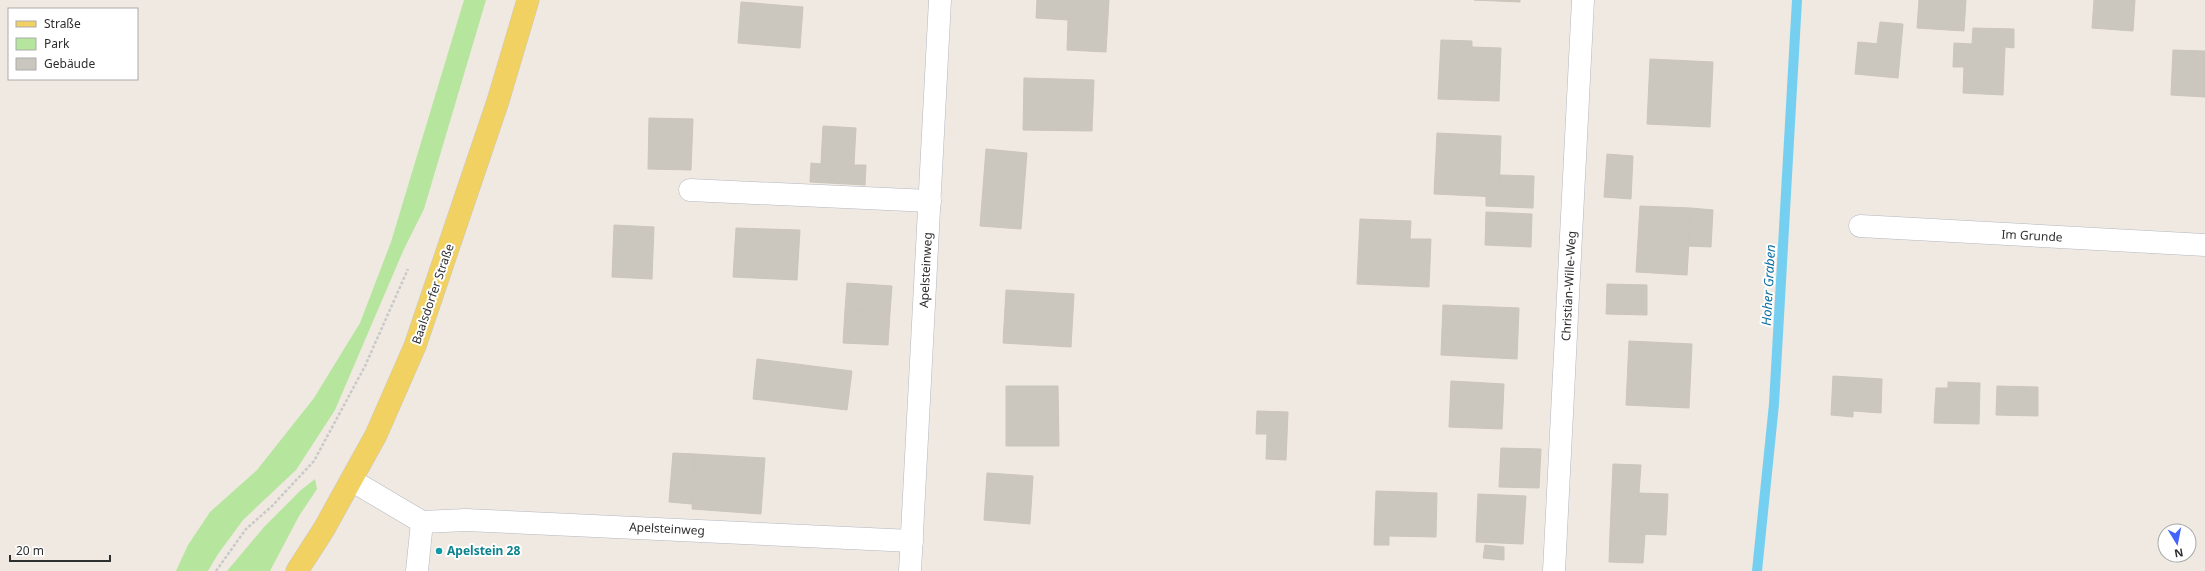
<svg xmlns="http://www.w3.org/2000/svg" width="2205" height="571" font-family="'Noto Sans',sans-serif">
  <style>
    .green { fill: #b6e59e }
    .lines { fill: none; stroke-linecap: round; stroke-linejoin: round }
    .stream { stroke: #75cff0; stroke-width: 10 }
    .building { fill: #cbc7bf; stroke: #cbc5ba }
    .minor-casing { stroke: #b4b7c1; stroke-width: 23 }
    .major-casing { stroke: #c9c9c9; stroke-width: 23 }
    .path { stroke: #c9c9c9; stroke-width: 2.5; stroke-dasharray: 3 2; stroke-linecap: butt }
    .minor { stroke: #fff; stroke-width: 22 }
    .major { stroke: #f2d163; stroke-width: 22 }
    .culture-dot { fill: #0f9aa8; stroke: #fff; stroke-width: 1.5 }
    .labels { text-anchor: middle; stroke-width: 4; stroke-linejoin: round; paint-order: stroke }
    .street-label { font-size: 12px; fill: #2e2e2e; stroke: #fff }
    .culture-label { font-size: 12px; font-weight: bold; fill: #0d838f; stroke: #fff; text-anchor: start }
    .water-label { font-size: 13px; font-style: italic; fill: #0d6fa3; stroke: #fff }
  </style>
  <rect width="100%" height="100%" fill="#efe9e1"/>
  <!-- green -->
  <g class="green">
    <polygon points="464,0 486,0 424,209 404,249 335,410 296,470 243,520 218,554 208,571 176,571 188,545 210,512 257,470 314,398 360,323 391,242"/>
    <polygon points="315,479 317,489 299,516 270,571 227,571 264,527 301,490"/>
  </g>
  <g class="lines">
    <!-- stream -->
    <polyline class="stream" points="1757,571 1774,404 1797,0"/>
  </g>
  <!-- building -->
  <g class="building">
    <polygon points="1037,0 1109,0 1106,52 1067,50 1068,20 1036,18"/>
    <polygon points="1474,0 1520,0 1520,2"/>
    <polygon points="1919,0 1966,0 1964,31 1917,28"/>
    <polygon points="2094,0 2135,0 2133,31 2092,28"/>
    <polygon points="741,2 803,7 800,48 738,43"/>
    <polygon points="1880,22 1903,24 1901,46 1877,44"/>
    <polygon points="1973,28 2014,29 2014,48 2005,47 2003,95 1963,93 1964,67 1953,67 1954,43 1972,44"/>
    <polygon points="1441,40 1472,41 1472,47 1501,48 1499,101 1438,99"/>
    <polygon points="1858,42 1901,46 1898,78 1855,74"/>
    <polygon points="2173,50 2205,51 2205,97 2171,95"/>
    <polygon points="1650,59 1713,62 1710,127 1647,124"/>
    <polygon points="1024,78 1094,80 1092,131 1023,130"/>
    <polygon points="649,118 693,119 691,170 648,169"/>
    <polygon points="823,126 856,128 854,165 866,165 865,185 810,182 811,163 821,164"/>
    <polygon points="1437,133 1501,136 1499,197 1434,194"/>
    <polygon points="986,149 1027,153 1021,229 980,226"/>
    <polygon points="1607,154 1633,156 1631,199 1604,197"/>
    <polygon points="1500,175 1534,176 1533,208 1486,206 1486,196 1499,197"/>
    <polygon points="1640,206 1691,208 1687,275 1636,272"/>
    <polygon points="1691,208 1713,210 1711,247 1688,246"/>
    <polygon points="1486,212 1532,214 1531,247 1485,245"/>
    <polygon points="1360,219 1411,221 1410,239 1431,239 1429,287 1357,284"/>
    <polygon points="614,225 654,227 652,279 612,277"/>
    <polygon points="736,228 800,230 797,280 733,277"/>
    <polygon points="847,283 892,286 890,313 845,310"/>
    <polygon points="1607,284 1647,285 1647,315 1606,314"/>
    <polygon points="1006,290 1074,294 1071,347 1003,343"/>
    <polygon points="1443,305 1519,308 1517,359 1441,355"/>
    <polygon points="845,310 890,313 888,345 843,343"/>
    <polygon points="1629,341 1692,344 1689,408 1626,405"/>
    <polygon points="757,359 852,371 847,410 753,399"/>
    <polygon points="1833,376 1882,379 1881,413 1853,411 1853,417 1831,415"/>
    <polygon points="1451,381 1504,384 1502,429 1449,427"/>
    <polygon points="1948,382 1980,383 1979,424 1934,423 1936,388 1948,388"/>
    <polygon points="1006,386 1058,386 1059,446 1006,446"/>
    <polygon points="1997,386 2038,387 2038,416 1996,415"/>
    <polygon points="1257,411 1288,412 1286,460 1266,459 1267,434 1256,434"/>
    <polygon points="1501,448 1541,449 1539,488 1499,487"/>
    <polygon points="673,453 695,454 692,504 669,502"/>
    <polygon points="695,454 765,458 761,514 692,509"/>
    <polygon points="1613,464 1641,465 1639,493 1668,494 1666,535 1610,533"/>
    <polygon points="987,473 1033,476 1030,524 984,520"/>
    <polygon points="1376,491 1437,493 1436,537 1389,536 1389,545 1374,545"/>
    <polygon points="1478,494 1526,496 1523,544 1476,542"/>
    <polygon points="1610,533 1645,534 1643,563 1609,562"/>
    <polygon points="1485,545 1504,547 1504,560 1483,558"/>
  </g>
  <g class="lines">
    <defs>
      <g id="minor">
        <polyline points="690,190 930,201"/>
        <polyline points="1860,226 2205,245"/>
        <polyline points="351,480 422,522 417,571"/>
        <polyline points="422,522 466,520 912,541"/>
        <polyline points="910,571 940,0"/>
        <polyline points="1554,571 1583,0"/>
      </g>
      <polyline id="major" points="297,571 324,529 376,435 415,346 498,101 528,0"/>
    </defs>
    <!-- minor casing -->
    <use href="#minor" class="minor-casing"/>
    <!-- major casing -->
    <use href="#major" class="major-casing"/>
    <!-- path -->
    <polyline class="path" points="216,571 246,529 272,506 314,461 365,366 408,269"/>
    <!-- minor -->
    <use href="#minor" class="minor"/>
    <!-- major -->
    <use href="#major" class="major"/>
  </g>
  <!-- markers -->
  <circle class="culture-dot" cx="439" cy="551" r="4"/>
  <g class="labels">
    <!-- street labels -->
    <g class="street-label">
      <text transform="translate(2032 236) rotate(3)" y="4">Im Grunde</text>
      <text transform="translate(926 270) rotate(-87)" y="4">Apelsteinweg</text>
      <text transform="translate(1569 286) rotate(-87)" y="4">Christian-Wille-Weg</text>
      <text transform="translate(433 294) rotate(-71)" y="4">Baalsdorfer Straße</text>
      <text transform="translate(667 529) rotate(3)" y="4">Apelsteinweg</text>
    </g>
    <!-- culture labels -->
    <g class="culture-label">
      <text x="447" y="555">Apelstein 28</text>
    </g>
    <!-- water labels -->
    <g class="water-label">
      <text transform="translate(1768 285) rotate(-87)" y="5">Hoher Graben</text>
    </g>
  </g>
  <!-- legend -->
  <rect x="8" y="8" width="130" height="72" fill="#ffffff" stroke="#ababab"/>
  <rect x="16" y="21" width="20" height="6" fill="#f2d163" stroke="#ababab"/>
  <text x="44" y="28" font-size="12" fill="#2e2e2e">Straße</text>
  <rect x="16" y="38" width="20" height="12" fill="#b6e59e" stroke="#ababab"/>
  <text x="44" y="48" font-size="12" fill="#2e2e2e">Park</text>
  <rect x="16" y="58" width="20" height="12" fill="#cbc7bf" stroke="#ababab"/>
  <text x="44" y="68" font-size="12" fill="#2e2e2e">Gebäude</text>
  <!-- north arrow -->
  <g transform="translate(2177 543) rotate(170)"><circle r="19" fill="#ffffff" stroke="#ababab"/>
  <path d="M0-3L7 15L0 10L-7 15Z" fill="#4264fb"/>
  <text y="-6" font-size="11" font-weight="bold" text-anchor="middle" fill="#2e2e2e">N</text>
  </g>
  <!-- scale -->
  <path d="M10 555v6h100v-6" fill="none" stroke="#2e2e2e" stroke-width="2"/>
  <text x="16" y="555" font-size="12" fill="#2e2e2e" stroke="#ffffff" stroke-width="3" paint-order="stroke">20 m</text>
</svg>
